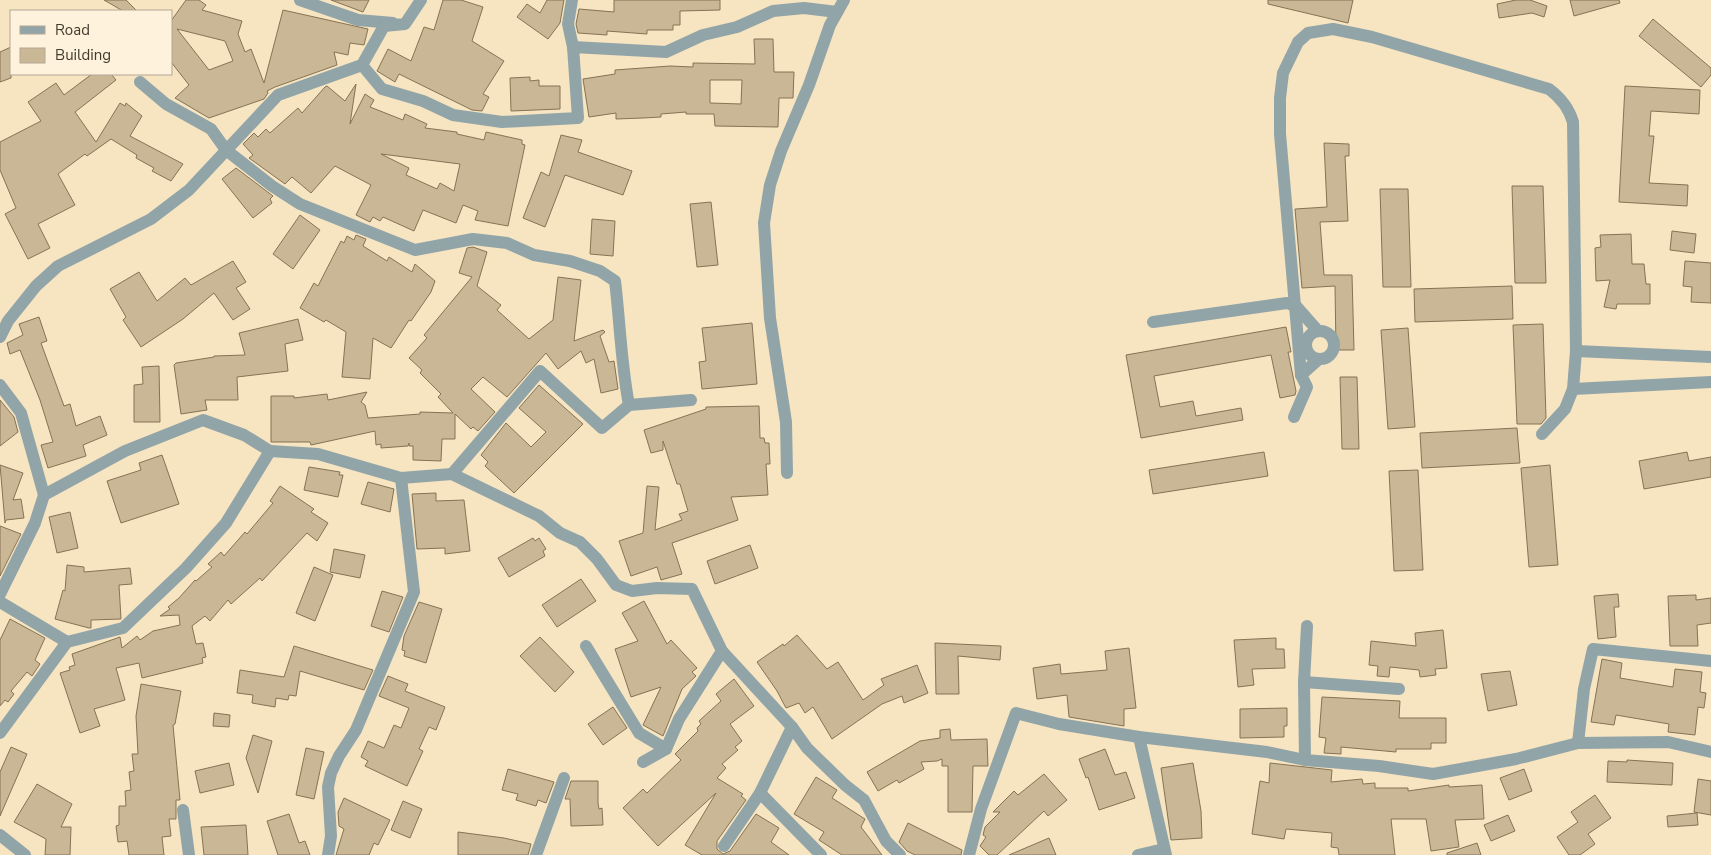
<svg xmlns="http://www.w3.org/2000/svg" width="1711" height="855" font-family="'Nunito Sans',sans-serif">
  <style>
    .building { fill: #cab796; stroke: #857354; fill-rule: evenodd }
    .lines { fill: none; stroke-linecap: round; stroke-linejoin: round }
    .minor { stroke: #91a4a8; stroke-width: 12 }
  </style>
  <rect width="100%" height="100%" fill="#f7e4c1"/>
  <!-- building -->
  <g class="building">
    <polygon points="104,0 126,0 137,11 123,11"/>
    <path d="M186,0H199L206,5L202,10L242,21L238,34L245,52L251,49L264,83L283,10L368,29L364,45L350,43L348,55L334,52L337,65L275,87L267,91L268,93L264,99L209,118L175,98L189,85L171,62V21ZM177,29L225,41L233,61L209,70Z"/>
    <polygon points="331,0 369,0 363,12"/>
    <polygon points="443,0 461,0 483,7 472,41 504,61 483,94 489,97 482,111 472,110 399,74 395,82 377,71 388,49 411,61 424,27 434,30"/>
    <polygon points="547,0 564,0 560,23 548,39 517,17 527,4 540,13"/>
    <polygon points="614,0 720,0 720,10 680,11 680,25 673,25 673,30 647,30 647,34 607,31 607,35 578,33 576,24 579,9 614,12"/>
    <polygon points="1268,0 1353,0 1348,23 1268,4"/>
    <polygon points="1516,0 1530,0 1547,6 1544,17 1532,13 1499,18 1497,4"/>
    <polygon points="1570,0 1619,0 1620,3 1574,16"/>
    <polygon points="1653,19 1711,68 1711,75 1701,87 1639,36"/>
    <path d="M754,39H773L774,72H794L793,98H779L778,127L715,126L714,114H686V112L661,114V117L643,118L616,119V113L589,117L583,79L615,74V70L670,66L693,67V63L755,64ZM710,80H742L741,104L710,103Z"/>
    <polygon points="11,47 11,78 0,82 0,52"/>
    <polygon points="92,74 111,74 116,80 75,112 96,142 120,103 125,106 126,103 142,116 130,136 183,164 171,181 152,171 154,168 136,158 137,155 111,139 87,156 85,154 58,174 75,205 38,224 50,248 28,259 5,214 16,208 0,170 0,142 41,121 28,102 56,83 64,95"/>
    <polygon points="530,77 530,81 539,80 539,86 560,86 560,109 511,111 510,78"/>
    <path d="M356,84L350,124L365,94L374,100L370,107L403,120L405,114L427,124L425,128L457,132V134L484,140L486,132L522,140V144L525,145L508,226L475,220L478,211L463,205L456,223L423,210L414,231L383,217L380,221L373,217L370,222L356,215L371,185L335,166L311,193L292,177L285,184L249,158L253,155L243,144L254,133L258,137L266,129L270,133L298,108L302,113L325,87L327,86L345,101ZM381,154L460,164L454,191L440,183L437,189L406,175L409,168Z"/>
    <polygon points="1625,86 1700,90 1699,114 1651,111 1649,136 1654,136 1649,183 1688,185 1687,206 1619,202"/>
    <polygon points="561,135 582,140 578,152 632,171 623,195 565,175 545,227 523,218 541,172 549,176"/>
    <polygon points="1324,143 1349,144 1349,156 1345,156 1348,221 1320,222 1324,275 1352,275 1354,350 1336,350 1335,286 1302,288 1295,209 1327,207"/>
    <polygon points="236,168 273,196 270,199 272,203 253,218 222,179"/>
    <polygon points="1512,186 1543,186 1546,283 1515,283"/>
    <polygon points="1380,189 1408,189 1411,287 1383,287"/>
    <polygon points="711,202 718,265 697,267 690,204"/>
    <polygon points="300,215 320,230 293,269 273,254"/>
    <polygon points="592,219 615,221 613,256 590,254"/>
    <polygon points="1672,231 1696,234 1694,253 1670,250"/>
    <polygon points="1631,234 1632,264 1644,264 1646,284 1650,284 1650,304 1617,304 1616,309 1604,307 1610,280 1596,281 1595,248 1601,247 1600,235"/>
    <polygon points="356,235 366,239 363,246 387,261 389,257 412,272 415,264 435,281 431,292 411,321 409,320 391,348 373,338 370,379 342,377 346,332 326,320 324,322 300,308 314,283 318,286 341,241 344,243 347,236 354,240"/>
    <polygon points="473,247 487,252 477,286 501,305 497,310 529,339 553,320 558,277 581,280 574,341 603,330 605,332 600,336 609,362 614,361 618,389 601,393 594,359 586,363 581,351 558,369 546,353 507,397 483,377 471,389 495,412 478,431 473,427 471,429 455,414 455,439 442,439 441,461 413,460 413,446 409,446 409,443 408,446 381,448 381,444 376,445 375,431 311,445 310,442 271,442 271,396 294,396 294,398 327,394 328,400 367,392 361,402 365,405 368,418 420,414 420,412 453,413 438,397 441,394 420,373 422,370 409,358 427,338 424,335 472,277 459,273 467,248"/>
    <polygon points="233,261 246,282 236,288 250,309 233,320 214,293 183,319 141,347 123,320 126,317 110,289 139,272 157,301 185,278 191,285"/>
    <polygon points="1685,261 1711,263 1711,303 1691,302 1692,287 1683,286"/>
    <polygon points="1512,286 1513,319 1415,322 1414,289"/>
    <polygon points="39,317 47,341 41,343 64,406 70,404 76,426 100,416 107,435 83,445 86,456 48,468 41,445 53,442 40,400 20,350 10,354 7,343 23,335 19,324"/>
    <polygon points="298,319 303,340 285,344 288,371 237,377 238,400 205,400 207,410 181,414 174,365 176,363 214,357 214,356 245,355 239,333"/>
    <polygon points="752,323 757,384 702,389 699,362 706,361 702,328"/>
    <polygon points="1543,324 1546,418 1541,424 1517,424 1513,325"/>
    <polygon points="1286,327 1291,352 1288,352 1296,391 1295,395 1280,398 1271,355 1154,376 1160,407 1193,401 1196,416 1241,408 1243,420 1141,438 1126,355"/>
    <polygon points="1408,328 1415,427 1388,429 1381,330"/>
    <polygon points="159,366 160,422 134,422 134,385 143,384 142,367"/>
    <polygon points="1340,377 1357,377 1359,449 1342,449"/>
    <polygon points="539,385 583,424 514,493 485,466 488,462 481,455 506,423 531,447 546,432 519,408"/>
    <polygon points="0,400 14,417 18,432 0,446"/>
    <polygon points="759,406 760,438 764,438 765,443 769,443 770,464 766,464 768,495 731,497 738,520 672,543 682,574 661,580 657,567 631,576 619,541 643,533 647,486 659,487 655,530 682,520 679,514 688,511 680,484 677,484 663,441 663,450 651,453 644,430 706,409 706,407"/>
    <polygon points="1517,428 1520,463 1422,468 1420,433"/>
    <polygon points="1264,452 1268,476 1153,494 1149,470"/>
    <polygon points="1687,452 1689,461 1711,457 1711,477 1644,489 1639,461"/>
    <polygon points="162,455 179,504 121,523 107,481 141,470 139,463"/>
    <polygon points="0,465 23,473 13,500 21,499 24,518 6,520 5,523"/>
    <polygon points="1550,465 1558,565 1529,567 1521,468"/>
    <polygon points="309,467 340,472 339,475 343,475 338,497 304,490"/>
    <polygon points="1418,470 1423,570 1394,571 1389,471"/>
    <polygon points="368,482 394,489 390,512 361,504"/>
    <polygon points="280,486 314,509 311,512 328,523 317,541 307,533 262,581 260,578 231,604 228,600 210,621 205,616 192,626 196,644 203,643 206,657 202,658 203,663 142,678 139,663 116,668 125,700 94,709 100,726 80,733 60,673 70,670 69,667 75,665 72,654 120,637 122,648 137,636 140,640 153,631 180,625 179,615 160,616 170,609 168,607 179,598 195,580 196,581 212,567 208,564 221,552 224,556 245,532 247,534 273,503 270,501"/>
    <polygon points="436,493 436,501 464,500 470,551 445,554 445,548 417,549 412,494"/>
    <polygon points="70,512 78,548 57,553 49,517"/>
    <polygon points="0,526 21,534 0,576"/>
    <polygon points="533,538 535,541 539,538 546,549 543,551 545,556 509,577 498,558"/>
    <polygon points="750,545 758,568 715,584 707,561"/>
    <polygon points="334,549 365,555 360,578 330,572"/>
    <polygon points="67,565 84,567 84,572 130,568 132,584 119,585 121,619 91,620 91,628 89,628 55,619 63,590 65,591"/>
    <polygon points="314,567 333,575 315,621 296,613"/>
    <polygon points="581,579 596,601 557,627 542,605"/>
    <polygon points="382,591 403,597 389,632 371,626"/>
    <polygon points="1618,594 1619,607 1614,607 1616,637 1598,639 1594,596"/>
    <polygon points="1696,595 1696,600 1711,598 1711,623 1697,625 1698,646 1670,646 1668,596"/>
    <polygon points="644,601 667,644 671,640 697,668 692,672 696,676 682,689 663,736 643,725 661,687 631,697 615,649 638,641 622,613"/>
    <polygon points="419,602 442,609 426,663 404,656 405,651 402,650 404,636"/>
    <polygon points="10,619 45,638 35,660 40,664 32,676 27,672 11,691 14,694 8,702 5,700 0,706 0,640"/>
    <polygon points="1443,630 1447,668 1435,669 1436,675 1420,677 1419,670 1390,667 1389,677 1377,676 1378,666 1369,665 1371,641 1416,646 1415,633"/>
    <polygon points="797,635 827,669 838,662 863,700 884,685 881,679 917,665 928,693 904,703 902,696 882,704 832,739 813,707 805,713 799,703 786,708 777,691 757,662 783,644 784,646"/>
    <polygon points="540,637 574,672 555,692 520,656"/>
    <polygon points="1276,638 1276,649 1284,649 1285,668 1252,669 1254,685 1238,687 1234,640"/>
    <polygon points="935,643 1001,646 1000,660 958,656 959,694 936,694"/>
    <polygon points="294,646 373,670 364,690 300,671 296,696 289,695 288,700 276,698 275,707 252,703 253,695 237,693 240,670 284,677"/>
    <polygon points="1129,648 1136,708 1124,709 1124,726 1069,717 1067,695 1037,699 1033,668 1060,664 1061,674 1107,670 1105,651"/>
    <polygon points="1602,659 1622,663 1620,678 1673,687 1675,669 1702,672 1700,692 1706,693 1704,708 1698,707 1695,735 1668,732 1669,724 1616,715 1614,725 1591,722"/>
    <polygon points="1510,671 1517,705 1488,711 1481,674"/>
    <polygon points="388,676 408,684 405,691 445,707 436,730 429,727 419,749 423,751 407,786 365,766 368,761 361,757 368,741 384,748 394,725 401,728 409,708 379,696"/>
    <polygon points="734,679 754,706 730,724 742,741 735,747 738,750 722,764 726,768 717,778 743,794 741,796 746,800 717,841 717,849 723,854 730,851 756,814 779,828 771,842 789,855 702,855 685,845 716,793 658,846 623,808 643,789 647,793 681,760 675,754 698,731 697,728 701,724 699,721 721,701 716,694"/>
    <polygon points="141,684 181,691 175,724 173,725 180,800 176,800 176,819 169,819 171,836 162,837 164,855 129,855 127,841 118,842 116,826 119,825 119,806 126,806 125,791 131,790 129,772 134,771 132,754 138,754 136,716"/>
    <polygon points="1322,697 1400,701 1399,718 1446,718 1446,743 1431,743 1431,749 1396,749 1396,752 1341,747 1341,754 1324,753 1326,738 1319,737"/>
    <polygon points="613,707 627,728 603,745 588,724"/>
    <polygon points="1287,708 1287,726 1284,726 1284,737 1240,738 1240,709"/>
    <polygon points="214,713 230,715 229,727 213,726"/>
    <polygon points="950,729 951,740 987,739 988,766 973,766 972,812 948,812 948,766 942,766 942,759 937,761 921,762 924,769 899,783 897,780 878,791 867,772 920,741 940,738 940,730"/>
    <polygon points="253,735 272,741 258,793 246,758"/>
    <polygon points="11,747 27,754 0,816 0,772"/>
    <polygon points="306,748 324,752 314,799 296,795"/>
    <polygon points="1105,749 1115,775 1126,772 1135,798 1099,810 1088,777 1086,778 1079,759"/>
    <polygon points="1627,760 1673,763 1672,785 1607,782 1608,761 1627,762"/>
    <polygon points="229,763 234,785 200,793 195,771"/>
    <polygon points="1193,763 1201,811 1202,838 1171,840 1161,768"/>
    <polygon points="1270,763 1332,770 1331,782 1362,779 1363,784 1375,783 1375,788 1408,788 1408,791 1449,785 1449,787 1482,785 1484,819 1455,820 1459,847 1431,851 1426,819 1391,819 1395,855 1339,855 1338,848 1331,847 1332,833 1286,829 1284,839 1252,834 1260,781 1269,783"/>
    <polygon points="508,769 554,782 546,803 538,800 536,806 516,800 518,794 502,790"/>
    <polygon points="1524,769 1532,791 1509,800 1500,778"/>
    <polygon points="1044,774 1067,800 1048,816 1044,811 997,855 989,855 980,846 986,837 983,835 985,827 1000,812 993,812 1014,791 1018,795"/>
    <polygon points="816,777 837,790 832,798 865,819 861,827 882,855 842,855 819,840 824,832 794,814"/>
    <polygon points="1698,779 1711,781 1711,815 1694,812"/>
    <polygon points="571,781 598,781 598,803 599,809 602,808 603,825 571,826 570,799 565,799"/>
    <polygon points="37,784 72,804 61,827 71,827 70,855 45,855 46,839 14,822"/>
    <polygon points="1595,795 1611,818 1588,834 1595,844 1580,855 1569,855 1557,837 1578,822 1571,812"/>
    <polygon points="344,798 390,820 378,845 374,843 369,855 336,855 344,829 339,826 338,812"/>
    <polygon points="403,801 422,809 410,838 391,830"/>
    <polygon points="1697,813 1698,825 1668,827 1667,816"/>
    <polygon points="289,814 299,843 305,841 310,855 278,855 267,821"/>
    <polygon points="1508,815 1515,831 1491,841 1484,825"/>
    <polygon points="908,823 962,850 961,855 915,855 907,851 899,842"/>
    <polygon points="246,825 248,855 204,855 201,827"/>
    <polygon points="458,832 504,838 531,844 528,855 458,855"/>
    <polygon points="1049,838 1056,855 1009,855"/>
    <polygon points="1477,843 1481,855 1447,855 1447,853"/>
  </g>
  <g class="lines">
    <!-- minor -->
    <g class="minor">
      <polyline points="300,0 358,20 393,23"/>
      <polyline points="572,0 568,24 573,47"/>
      <polyline points="362,65 382,89 423,101 453,115 502,122 578,118 573,47 666,52 703,35 737,27 773,11 804,8 837,12"/>
      <path d="M140,82L166,104L211,129L226,150L272,186L300,204L415,250L473,239L507,243L534,255L570,261L600,271L615,281C620,322 621,364 629,405"/>
      <polyline points="1153,322 1287,303 1296,306 1318,331"/>
      <circle cx="1320" cy="345" r="14"/>
      <polyline points="0,337 8,321 36,286 58,266 151,219 189,190 278,95 362,65 384,26 405,24 421,0"/>
      <polyline points="1576,351 1711,357"/>
      <path d="M1301,375L1280,134V98L1283,73L1298,42L1308,33L1333,29L1372,37L1549,89C1561,98 1569,108 1573,122L1576,351L1573,389L1565,409L1542,434"/>
      <polyline points="0,385 21,413 44,495"/>
      <polyline points="1573,389 1711,382"/>
      <polyline points="1294,417 1307,387 1301,375 1319,359"/>
      <polyline points="787,473 786,422 770,318 764,223 770,185 781,151 809,85 830,25 844,0"/>
      <polyline points="452,474 540,371 602,428 629,405 691,400"/>
      <polyline points="0,594 35,523 44,495 125,451 203,420 244,435 270,451"/>
      <polyline points="0,602 67,642"/>
      <polyline points="586,646 639,733 666,749"/>
      <polyline points="1304,682 1399,689"/>
      <polyline points="0,733 67,642 123,628 186,568 226,523 270,451 318,454 401,478 452,474 539,516 560,533 580,542 597,559 616,585 632,591 657,588 692,589 722,651 792,727 807,748 845,785 864,800 886,841 900,855"/>
      <polyline points="1139,737 1166,855"/>
      <polyline points="1578,743 1584,689 1593,649 1711,661"/>
      <polyline points="1305,760 1304,682 1307,626"/>
      <polyline points="643,762 666,749 679,719 722,651"/>
      <polyline points="760,793 792,727"/>
      <polyline points="183,810 189,855"/>
      <polyline points="0,835 25,855"/>
      <polyline points="724,846 760,793 821,855"/>
      <polyline points="328,855 331,836 328,787 331,773 339,756 356,730 414,592 401,478"/>
      <polyline points="536,855 564,778"/>
      <polyline points="969,855 981,809 1016,713 1059,724 1139,737 1267,752 1305,760 1379,766 1433,774 1516,759 1578,743 1668,742 1711,752"/>
      <polyline points="1138,855 1164,849"/>
    </g>
  </g>
  <!-- legend -->
  <rect x="10" y="10" width="162" height="65" fill="#fef2dd" stroke="#b3a896"/>
  <rect x="20" y="26" width="25" height="8" fill="#91a4a8" stroke="#b3a896"/>
  <text x="55" y="35" font-size="15" fill="#423a2c">Road</text>
  <rect x="20" y="48" width="25" height="15" fill="#cab796" stroke="#b3a896"/>
  <text x="55" y="60" font-size="15" fill="#423a2c">Building</text>
</svg>
